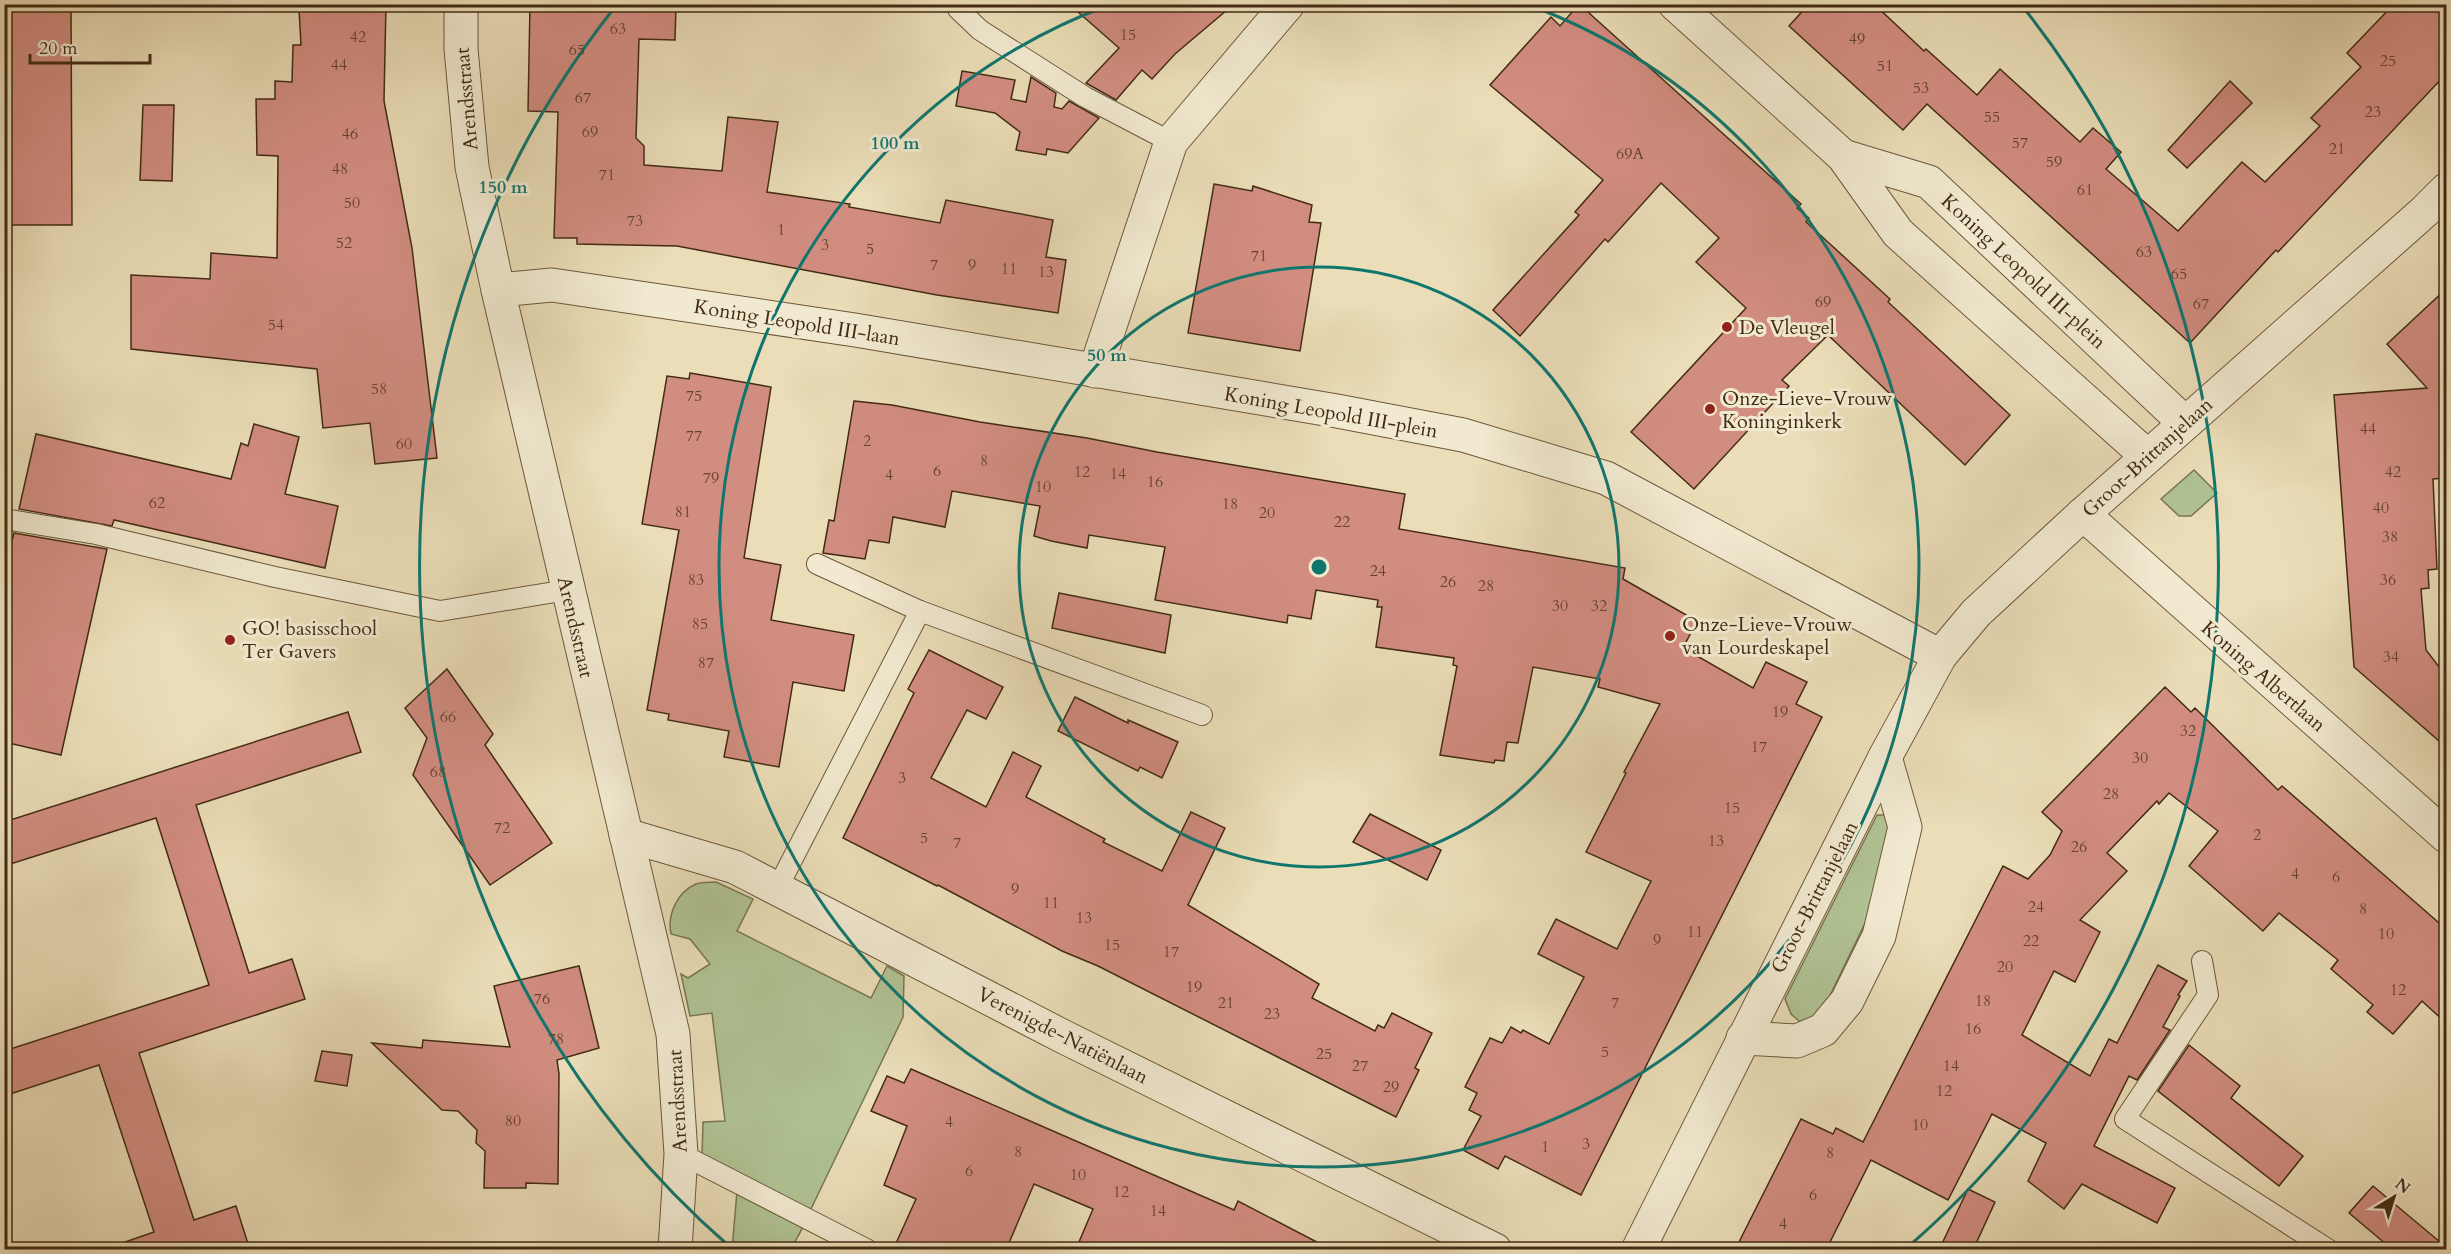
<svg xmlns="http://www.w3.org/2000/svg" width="2451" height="1254" font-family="Cardo,serif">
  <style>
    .green { fill: #b0c293; stroke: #797653; stroke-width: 1.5 }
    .building { fill: #d28d81; stroke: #422b13; stroke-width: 1.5 }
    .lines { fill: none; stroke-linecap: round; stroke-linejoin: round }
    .lane-casing { stroke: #6c583c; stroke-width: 22 }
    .street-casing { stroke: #6c583c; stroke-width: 35 }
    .lane { stroke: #f1e9d0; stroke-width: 20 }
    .street { stroke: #f1e9d0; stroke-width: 33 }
    .ring { fill: none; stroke: #0f766e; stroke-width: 3 }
    .poi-dot { fill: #8f2418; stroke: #f1e9d0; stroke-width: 2 }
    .labels { text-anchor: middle; stroke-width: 6; stroke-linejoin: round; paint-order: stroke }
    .number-label { font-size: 16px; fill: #66442e }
    .street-label { font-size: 20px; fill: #422b13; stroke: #f1e9d0 }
    .poi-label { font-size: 20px; fill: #422b13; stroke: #f1e9d0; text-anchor: start }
    .centre { fill: #0f766e; stroke: #f1e9d0; stroke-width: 3 }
    .ring-label { font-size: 18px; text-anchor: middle; font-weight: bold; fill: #0f766e; stroke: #f1e9d0; stroke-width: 6; stroke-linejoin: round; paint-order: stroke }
  </style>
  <rect width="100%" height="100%" fill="#eaddb7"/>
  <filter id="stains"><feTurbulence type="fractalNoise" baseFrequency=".00333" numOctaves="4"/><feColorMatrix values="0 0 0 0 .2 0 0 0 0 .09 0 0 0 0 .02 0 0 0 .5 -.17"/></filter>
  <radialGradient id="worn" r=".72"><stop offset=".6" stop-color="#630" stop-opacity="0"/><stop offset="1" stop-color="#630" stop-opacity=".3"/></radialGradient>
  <!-- green -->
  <g class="green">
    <polygon points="2194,470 2217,493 2191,516 2179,516 2161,499"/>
    <polygon points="1877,815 1884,815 1890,819 1870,913 1821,1014 1811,1020 1799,1021 1791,1014 1785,999"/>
    <path d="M716,882L753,899L737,931L871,998L887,966L904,976L903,1017L810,1211L702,1156L703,1122L725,1121L712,1013L690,1016L681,974L688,978L710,964L690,939L671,934C667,915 677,892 696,884C702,882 710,882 716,882Z"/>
    <polygon points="737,1191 803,1227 791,1249 732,1250"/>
  </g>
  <!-- building -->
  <g class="building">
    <polygon points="4,4 71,4 72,225 4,225"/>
    <polygon points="317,4 386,4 384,101 412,248 437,458 375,464 370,423 323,428 317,369 131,349 131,275 210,279 211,253 277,258 278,156 257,155 256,99 275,99 275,81 292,82 293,45 301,45 299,9 316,9"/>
    <polygon points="530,4 676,6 675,40 639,39 636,138 644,146 644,165 722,171 728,117 778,122 767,192 850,204 849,207 940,223 946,200 1053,220 1046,257 1066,260 1058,313 937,295 677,246 577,244 577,238 554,238 558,112 528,111"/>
    <polygon points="1069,4 1234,4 1175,54 1152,79 1142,70 1116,100 1086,83 1119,48"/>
    <polygon points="1579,4 1801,204 1797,208 1809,218 1806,222 1890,299 1888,302 2010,415 1965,465 1828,335 1782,380 1789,386 1694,489 1631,432 1746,308 1696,262 1719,238 1661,183 1608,242 1605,239 1520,336 1493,310 1579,215 1575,212 1603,180 1490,85 1551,17 1560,26"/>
    <polygon points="1809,4 1874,4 1924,51 1926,49 1977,95 2000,69 2080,142 2093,128 2121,152 2106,169 2178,231 2242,162 2265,182 2320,126 2311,118 2361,67 2347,53 2394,4 2446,4 2446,74 2278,252 2276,250 2190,343 1927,104 1903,130 1789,26"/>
    <polygon points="962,71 1015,80 1011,99 1026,102 1031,77 1056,93 1054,107 1062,109 1069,101 1099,118 1068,153 1047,149 1046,155 1016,150 1020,132 995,113 956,106"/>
    <polygon points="2230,81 2252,103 2187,168 2168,150"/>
    <polygon points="143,105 174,105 172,181 140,180"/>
    <polygon points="1214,184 1252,191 1253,186 1312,205 1309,222 1321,223 1300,351 1188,333"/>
    <polygon points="2446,289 2446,478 2433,479 2437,569 2428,570 2429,588 2421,589 2426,650 2446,676 2446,747 2354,667 2334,395 2427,388 2387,344"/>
    <polygon points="690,373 771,387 744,558 781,565 771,620 854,635 844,691 793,682 779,767 724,757 729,731 668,720 669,714 647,710 679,530 642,524 667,376 689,379"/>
    <polygon points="854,401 892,405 980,422 1087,438 1157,452 1405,494 1399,529 1625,568 1623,579 1697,621 1683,648 1753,688 1766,662 1807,682 1796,704 1822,717 1581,1195 1505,1156 1498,1169 1463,1150 1481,1116 1469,1110 1477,1093 1465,1087 1490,1038 1502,1043 1511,1027 1521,1033 1523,1030 1549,1044 1584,977 1538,954 1556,919 1617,949 1651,881 1586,852 1626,773 1624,772 1660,704 1598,687 1600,679 1533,667 1518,743 1507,742 1504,761 1495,760 1494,763 1440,755 1457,666 1453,665 1454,658 1376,647 1382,607 1377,607 1378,600 1316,590 1311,619 1288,615 1287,623 1155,600 1165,547 1089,535 1087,548 1051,541 1034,536 1040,506 952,491 945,527 893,517 889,543 869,540 865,559 823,553 829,520 834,521"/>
    <polygon points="254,424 299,437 285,494 338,506 325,568 114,520 112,526 19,509 36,434 231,479 241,443 248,446"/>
    <polygon points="14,533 107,549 61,755 4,742 4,572"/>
    <polygon points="1059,593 1171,615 1165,653 1052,628"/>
    <polygon points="929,650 1003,687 986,719 967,710 931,778 986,807 1013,752 1041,766 1026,797 1105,839 1103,842 1162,871 1191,812 1225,828 1188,905 1319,984 1312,998 1375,1031 1378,1025 1384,1028 1392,1013 1432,1033 1415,1068 1419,1070 1396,1117 1098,966 1062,951 938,885 937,886 843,838 914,693 908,689"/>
    <polygon points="447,669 493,734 485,745 552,843 490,885 413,775 427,738 405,708"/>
    <polygon points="2165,687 2191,712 2195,708 2278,790 2282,786 2446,929 2446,1023 2422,1001 2393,1034 2367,1012 2373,1005 2331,969 2338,960 2279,913 2263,931 2189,866 2218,831 2169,793 2159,804 2157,801 2107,853 2127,871 2080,920 2100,932 2075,982 2054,971 2022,1035 2090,1076 2109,1039 2117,1043 2158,965 2187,981 2178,995 2180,996 2163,1027 2170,1030 2137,1080 2129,1076 2094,1146 2175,1188 2157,1223 2082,1184 2064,1209 2028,1181 2046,1143 1992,1114 1948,1200 1871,1160 1826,1250 1735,1250 1801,1119 1833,1134 1836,1128 1863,1142 2003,866 2028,879 2050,855 2062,831 2042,812"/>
    <polygon points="1075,697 1128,723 1128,720 1178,742 1162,778 1140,767 1138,771 1058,731"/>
    <polygon points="348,712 361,752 196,805 249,973 292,959 305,999 139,1053 194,1220 236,1206 250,1250 123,1250 122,1243 154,1232 99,1065 4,1096 4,1051 209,985 156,818 4,866 4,822"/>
    <polygon points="1370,814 1441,850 1427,880 1353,842"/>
    <polygon points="579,966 599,1048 557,1060 559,1074 558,1184 526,1183 526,1188 484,1188 485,1151 476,1143 477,1130 458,1111 442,1110 372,1043 422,1048 423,1040 510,1047 494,986"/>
    <polygon points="2189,1045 2240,1086 2231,1098 2303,1156 2279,1186 2158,1091"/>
    <polygon points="322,1051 352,1055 347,1086 315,1081"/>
    <polygon points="911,1069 1234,1210 1238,1201 1332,1250 1096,1250 1079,1242 1093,1209 1034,1184 1006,1250 893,1250 916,1199 884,1185 907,1126 871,1111 887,1076 904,1083"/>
    <polygon points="2373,1186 2446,1247 2446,1250 2393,1250 2349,1213"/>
    <polygon points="1968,1189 1995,1202 1973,1250 1939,1250"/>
  </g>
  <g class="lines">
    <defs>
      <g id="lane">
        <polyline points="957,4 958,9 980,30 1085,97 1171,142"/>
        <polyline points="4,519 96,534 275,577 440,611 567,590"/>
        <polyline points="817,564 920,611 1202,715"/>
        <polyline points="777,889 920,611"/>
        <polyline points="2202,961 2208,995 2125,1119 2329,1250"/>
        <polyline points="681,1154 868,1250"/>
      </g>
      <g id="street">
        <polyline points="461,4 461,49 472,167 498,290 673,1034 681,1154 675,1250"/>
        <polyline points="1675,4 1843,156 1898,233 2147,456"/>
        <polyline points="1843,156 1929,182 2185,423"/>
        <polyline points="498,290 552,285 855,330 1337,411 1463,435 1606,478 1940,656"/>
        <polyline points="1095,371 1171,142 1288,4"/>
        <polyline points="2083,514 2446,836"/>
        <polyline points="626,835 735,867 1064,1037 1495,1250"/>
        <polyline points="1743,1038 1797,1041 1823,1030 1847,1001 1879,936 1905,827 1885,757"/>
        <polyline points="1638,1250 1885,757 1940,656 1976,613 2083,514 2425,211 2446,190"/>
      </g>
    </defs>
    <!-- lane casing -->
    <use href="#lane" class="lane-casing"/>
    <!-- street casing -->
    <use href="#street" class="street-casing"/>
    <!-- lane -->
    <use href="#lane" class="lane"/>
    <!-- street -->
    <use href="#street" class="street"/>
  </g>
  <!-- distance rings -->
  <g class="ring">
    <circle cx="1319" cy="567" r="300"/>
    <path d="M1529 5A600 600 0 1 1 1109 5"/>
    <path d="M729 1246A900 900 0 0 1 615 7M2023 7A900 900 0 0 1 1909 1246"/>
  </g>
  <!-- markers -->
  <g class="poi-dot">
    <circle cx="1727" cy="327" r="6"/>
    <circle cx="1710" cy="409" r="6"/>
    <circle cx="1670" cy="636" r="6"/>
    <circle cx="230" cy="640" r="6"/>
  </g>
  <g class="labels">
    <!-- number labels -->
    <g class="number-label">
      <text x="618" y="34">63</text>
      <text x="1128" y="40">15</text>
      <text x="358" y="42">42</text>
      <text x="1857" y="44">49</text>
      <text x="577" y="55">65</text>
      <text x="2388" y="66">25</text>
      <text x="339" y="70">44</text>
      <text x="1885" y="71">51</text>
      <text x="1921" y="93">53</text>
      <text x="583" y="103">67</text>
      <text x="2373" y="117">23</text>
      <text x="1992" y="122">55</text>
      <text x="590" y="137">69</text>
      <text x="350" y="139">46</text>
      <text x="2020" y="148">57</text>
      <text x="2337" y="154">21</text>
      <text x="1630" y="159">69A</text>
      <text x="2054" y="167">59</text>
      <text x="340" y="174">48</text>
      <text x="607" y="180">71</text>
      <text x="2085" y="195">61</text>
      <text x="352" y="208">50</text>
      <text x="635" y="226">73</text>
      <text x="781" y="235">1</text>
      <text x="344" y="248">52</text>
      <text x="825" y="250">3</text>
      <text x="870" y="254">5</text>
      <text x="2144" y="257">63</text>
      <text x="1259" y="261">71</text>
      <text x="934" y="270">7</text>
      <text x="972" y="270">9</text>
      <text x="1009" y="274">11</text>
      <text x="1046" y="277">13</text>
      <text x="2179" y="279">65</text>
      <text x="1823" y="307">69</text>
      <text x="2201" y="309">67</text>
      <text x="276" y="330">54</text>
      <text x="379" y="394">58</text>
      <text x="694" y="401">75</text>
      <text x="2368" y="434">44</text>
      <text x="694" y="441">77</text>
      <text x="867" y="446">2</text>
      <text x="404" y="449">60</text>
      <text x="984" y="466">8</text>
      <text x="937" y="476">6</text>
      <text x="1082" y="477">12</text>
      <text x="2393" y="477">42</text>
      <text x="1118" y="479">14</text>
      <text x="889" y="480">4</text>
      <text x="711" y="483">79</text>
      <text x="1155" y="487">16</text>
      <text x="1043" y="492">10</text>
      <text x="157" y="508">62</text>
      <text x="1230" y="509">18</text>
      <text x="2381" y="513">40</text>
      <text x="683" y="517">81</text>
      <text x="1267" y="518">20</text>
      <text x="1342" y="527">22</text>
      <text x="2390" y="542">38</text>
      <text x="1378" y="576">24</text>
      <text x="696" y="585">83</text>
      <text x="2388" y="585">36</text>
      <text x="1448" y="587">26</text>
      <text x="1486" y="591">28</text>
      <text x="1560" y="611">30</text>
      <text x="1599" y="611">32</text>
      <text x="700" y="629">85</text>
      <text x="2391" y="662">34</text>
      <text x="706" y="668">87</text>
      <text x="1780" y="717">19</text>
      <text x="448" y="722">66</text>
      <text x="2188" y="736">32</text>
      <text x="1759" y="752">17</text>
      <text x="2140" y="763">30</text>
      <text x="438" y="777">68</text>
      <text x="902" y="783">3</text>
      <text x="2111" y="799">28</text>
      <text x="1732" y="813">15</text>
      <text x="502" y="833">72</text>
      <text x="2257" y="840">2</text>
      <text x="924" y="843">5</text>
      <text x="1716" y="846">13</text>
      <text x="957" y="848">7</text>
      <text x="2079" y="852">26</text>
      <text x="2295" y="879">4</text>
      <text x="2336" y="882">6</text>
      <text x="1015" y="894">9</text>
      <text x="1051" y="908">11</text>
      <text x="2036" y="912">24</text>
      <text x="2363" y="914">8</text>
      <text x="1084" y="923">13</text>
      <text x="1695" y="937">11</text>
      <text x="2386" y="939">10</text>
      <text x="1657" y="945">9</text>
      <text x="2031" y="946">22</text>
      <text x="1112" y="950">15</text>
      <text x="1171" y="957">17</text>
      <text x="2005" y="972">20</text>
      <text x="1194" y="992">19</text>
      <text x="2398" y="995">12</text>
      <text x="542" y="1004">76</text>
      <text x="1983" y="1006">18</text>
      <text x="1226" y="1008">21</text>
      <text x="1615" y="1008">7</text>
      <text x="1272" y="1019">23</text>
      <text x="1973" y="1034">16</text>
      <text x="556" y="1044">78</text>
      <text x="1605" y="1057">5</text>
      <text x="1324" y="1059">25</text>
      <text x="1360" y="1071">27</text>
      <text x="1951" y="1071">14</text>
      <text x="1391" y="1092">29</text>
      <text x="1944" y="1096">12</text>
      <text x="513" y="1126">80</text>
      <text x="949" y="1127">4</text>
      <text x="1920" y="1130">10</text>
      <text x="1586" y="1149">3</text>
      <text x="1545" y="1152">1</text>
      <text x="1018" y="1157">8</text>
      <text x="1830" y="1158">8</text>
      <text x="969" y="1176">6</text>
      <text x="1078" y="1180">10</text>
      <text x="1121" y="1197">12</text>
      <text x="1813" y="1200">6</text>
      <text x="1158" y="1216">14</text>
      <text x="1783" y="1229">4</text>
    </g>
    <!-- street labels -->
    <g class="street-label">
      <text transform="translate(466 99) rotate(-95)" y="7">Arendsstraat</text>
      <text transform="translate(2024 271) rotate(43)" y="7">Koning Leopold III-plein</text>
      <text transform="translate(797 322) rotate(9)" y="7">Koning Leopold III-laan</text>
      <text transform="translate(1331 412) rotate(10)" y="7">Koning Leopold III-plein</text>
      <text transform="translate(2147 457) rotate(-42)" y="7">Groot-Brittanjelaan</text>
      <text transform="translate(576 627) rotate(77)" y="7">Arendsstraat</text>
      <text transform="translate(2264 676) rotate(41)" y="7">Koning Albertlaan</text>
      <text transform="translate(1814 897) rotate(-63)" y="7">Groot-Brittanjelaan</text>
      <text transform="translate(1063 1035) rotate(27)" y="7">Verenigde-Natiënlaan</text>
      <text transform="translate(677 1101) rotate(-93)" y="7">Arendsstraat</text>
    </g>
    <!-- poi labels -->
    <g class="poi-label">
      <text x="1739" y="334">De Vleugel</text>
      <text x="1722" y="405">Onze-Lieve-Vrouw<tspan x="1722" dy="23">Koninginkerk</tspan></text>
      <text x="1682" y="631">Onze-Lieve-Vrouw<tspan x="1682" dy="23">van Lourdeskapel</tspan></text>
      <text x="242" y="635">GO! basisschool<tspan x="242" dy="23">Ter Gavers</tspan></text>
    </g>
  </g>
  <circle cx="1319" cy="567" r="9" class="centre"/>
  <g class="ring-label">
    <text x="895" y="149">100 m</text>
    <text x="503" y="193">150 m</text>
    <text x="1107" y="361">50 m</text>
  </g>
  <!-- margin -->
  <rect width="2451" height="1254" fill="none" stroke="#eaddb7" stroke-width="24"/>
  <rect x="6" y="6" width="2439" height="1242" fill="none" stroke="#422b13" stroke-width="3"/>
  <rect x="12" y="12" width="2427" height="1230" fill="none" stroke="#422b13" stroke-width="1.5"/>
  <!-- north arrow -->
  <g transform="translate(2394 1197) rotate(38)" stroke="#f1e9d0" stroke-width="4.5" paint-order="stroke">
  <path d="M0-4.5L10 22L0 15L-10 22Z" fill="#422b13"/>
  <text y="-9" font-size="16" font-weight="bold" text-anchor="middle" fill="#422b13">N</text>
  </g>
  <!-- scale -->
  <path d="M30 54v9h120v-9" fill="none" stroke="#422b13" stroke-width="3"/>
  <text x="39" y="54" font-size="18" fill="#422b13" stroke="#f1e9d0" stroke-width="4.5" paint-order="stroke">20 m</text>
  <rect width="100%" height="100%" filter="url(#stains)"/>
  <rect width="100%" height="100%" fill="url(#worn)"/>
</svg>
